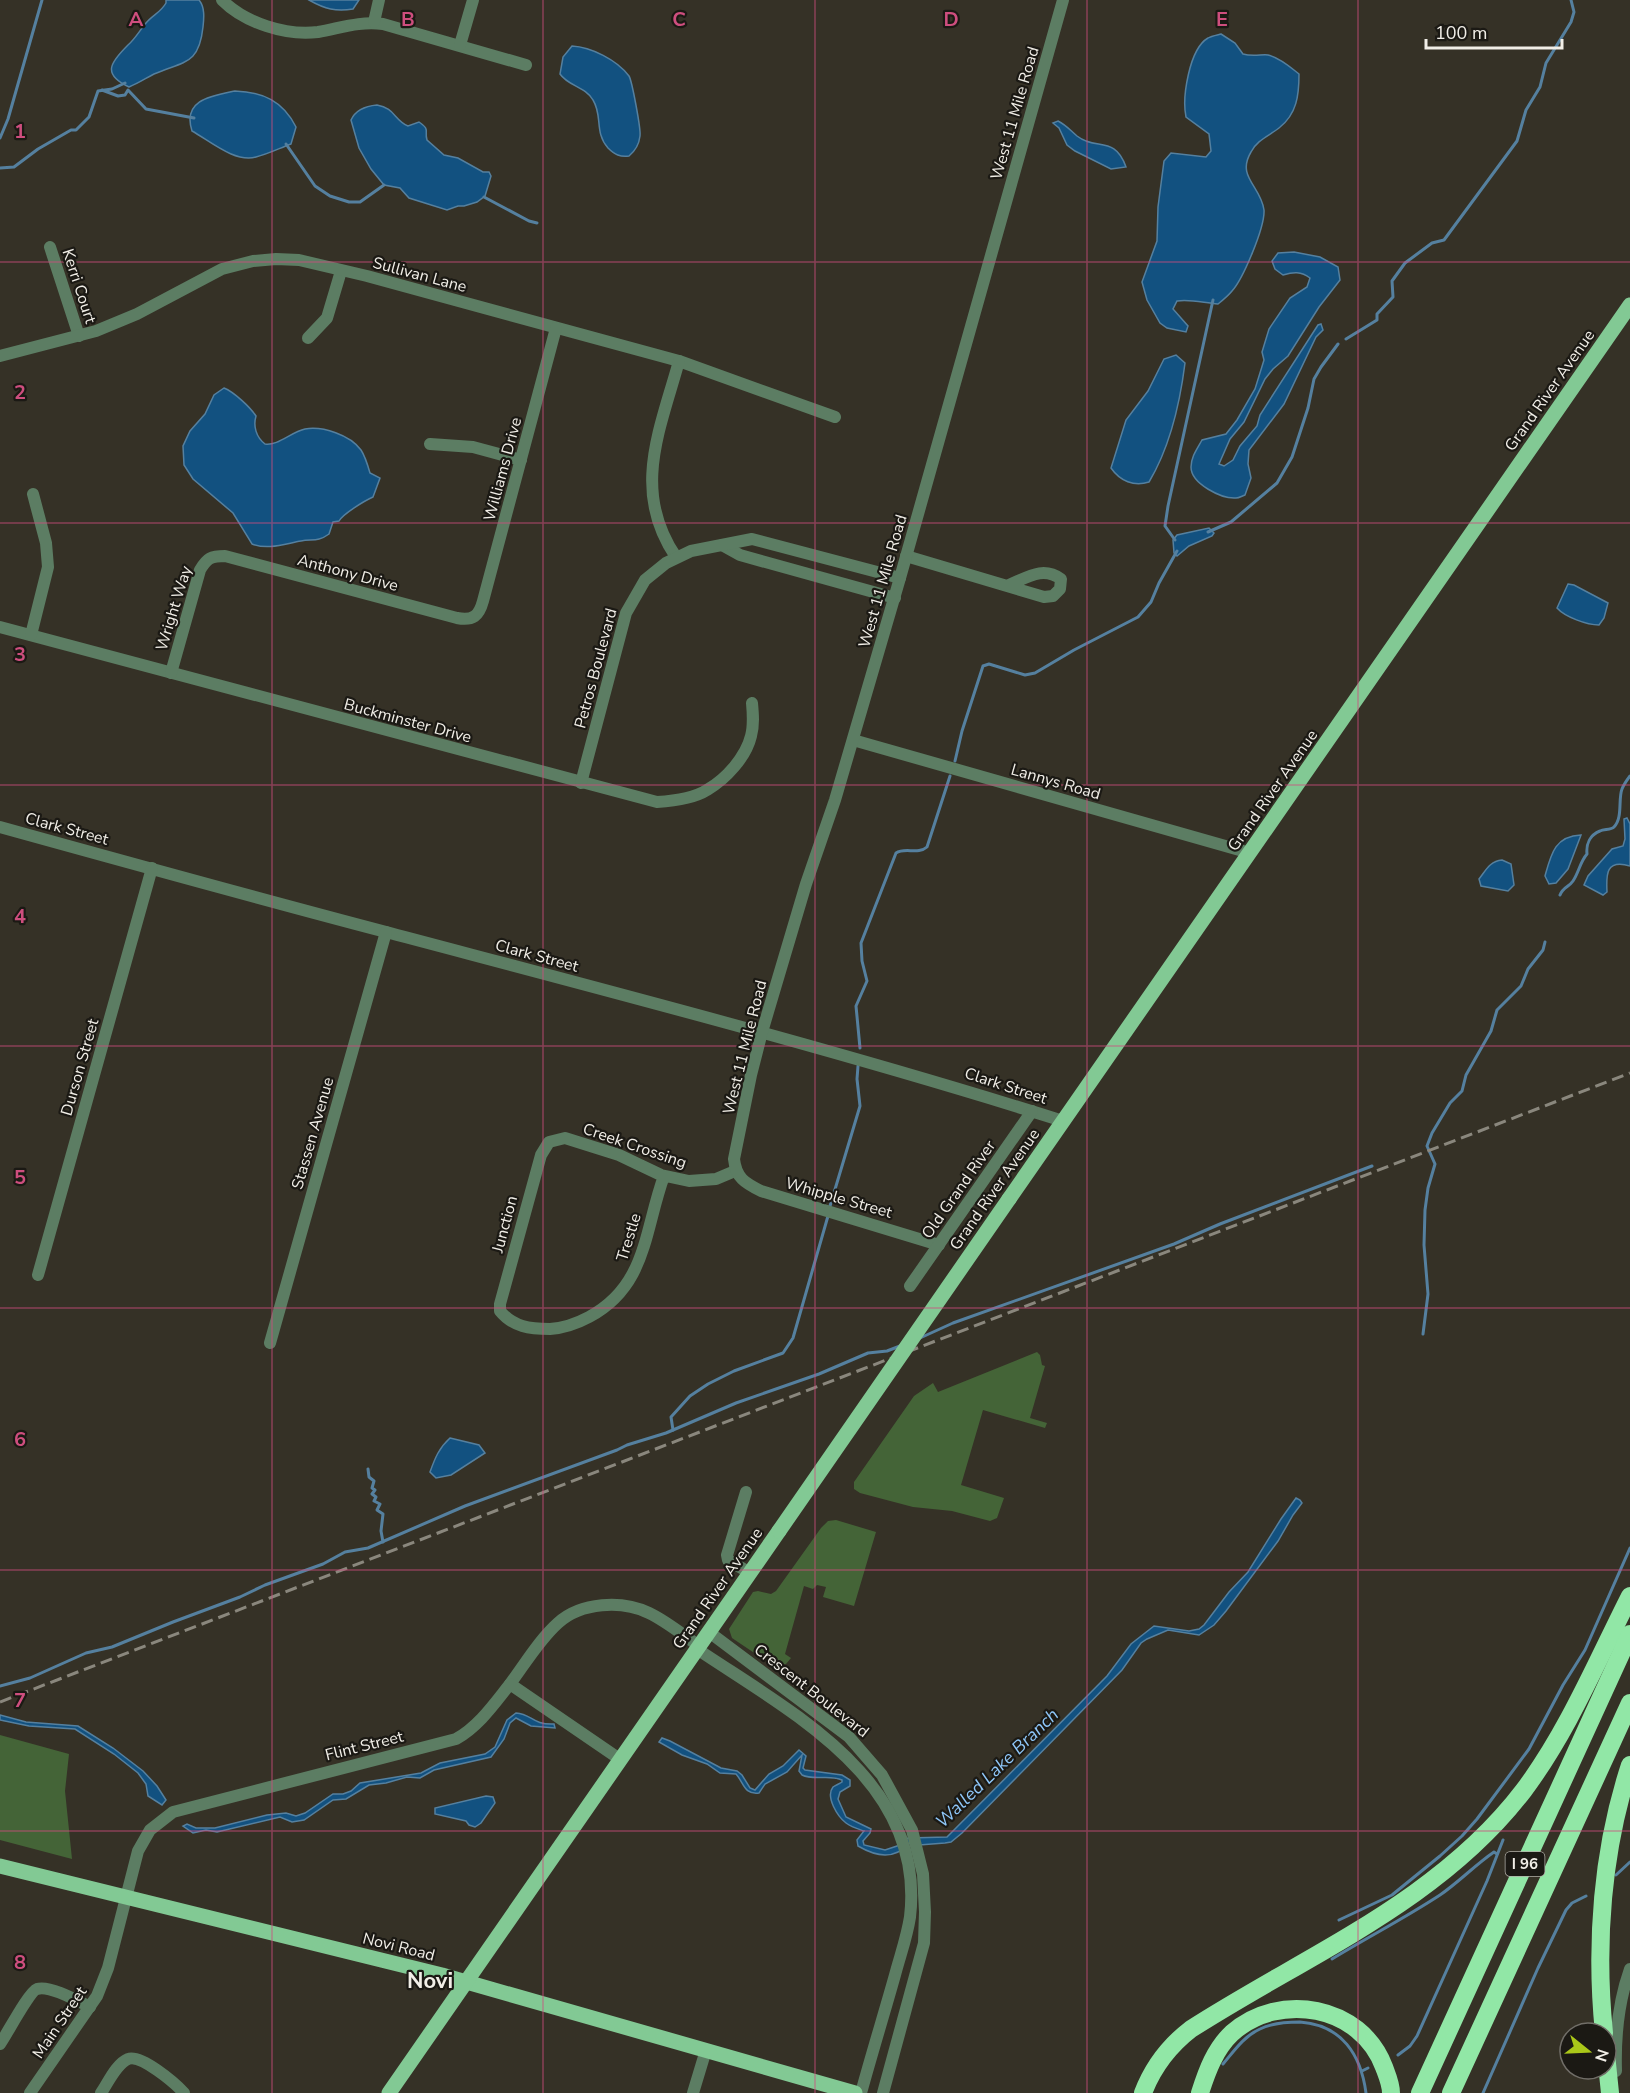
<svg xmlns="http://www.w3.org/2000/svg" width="1630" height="2093" font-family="'Nunito Sans',sans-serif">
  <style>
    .green { fill: #446437 }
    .water { fill: #125180; stroke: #55809f; stroke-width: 1.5 }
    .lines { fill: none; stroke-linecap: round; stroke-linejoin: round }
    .stream { stroke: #55809f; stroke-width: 3 }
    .minor { stroke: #5c7d63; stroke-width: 12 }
    .major { stroke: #82c994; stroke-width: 15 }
    .highway { stroke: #91e7a6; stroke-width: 18 }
    .rail { stroke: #8a877d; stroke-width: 3; stroke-dasharray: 12 6; stroke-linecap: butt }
    .major-bridge { stroke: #82c994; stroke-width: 15 }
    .grid { fill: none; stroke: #ce4e7e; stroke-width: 1.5; stroke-opacity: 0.55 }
    .labels { text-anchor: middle; stroke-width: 4.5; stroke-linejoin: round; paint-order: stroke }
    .shield { fill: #1b1914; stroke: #b1aea8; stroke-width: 1.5 }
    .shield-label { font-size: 15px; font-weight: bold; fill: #f1eee7 }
    .street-label { font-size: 16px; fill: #f1eee7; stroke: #1b1914 }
    .water-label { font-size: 18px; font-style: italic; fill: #8fc7f9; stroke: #1b1914 }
    .district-label { font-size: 22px; font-weight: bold; fill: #f1eee7; stroke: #1b1914 }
    .grid-label { font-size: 20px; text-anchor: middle; font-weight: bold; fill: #ce4e7e; stroke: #1b1914; stroke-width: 4.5; stroke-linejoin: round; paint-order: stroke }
  </style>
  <rect width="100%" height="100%" fill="#353126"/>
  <!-- green -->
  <g class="green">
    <polygon points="1037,1352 1040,1355 1042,1365 1045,1366 1030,1418 1047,1423 1045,1428 983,1410 961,1485 1004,1498 997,1518 990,1521 952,1511 913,1507 860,1493 854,1489 854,1482 914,1396 933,1383 938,1392"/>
    <polygon points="836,1520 876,1532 854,1606 823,1597 826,1587 817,1585 813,1589 804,1586 785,1654 791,1658 786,1664 772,1665 732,1638 729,1629 753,1592 758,1591 771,1594 776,1591 821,1528 828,1521"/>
    <polygon points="0,1735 69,1754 65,1791 72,1859 0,1840"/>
  </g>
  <!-- water -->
  <g class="water">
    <path d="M166,0H199C205,7 204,18 203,27C199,65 184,61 154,74C146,78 139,83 129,87C101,74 111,62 128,45C135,39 140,30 146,23C153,15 161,12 166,3Z"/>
    <path d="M309,0H359L353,9C336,12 325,9 309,0Z"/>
    <path d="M1221,34L1235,43L1243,54C1253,57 1262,54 1268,55C1280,58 1290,67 1299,74C1299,95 1297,114 1279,128C1269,136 1257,140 1251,152C1236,177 1261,186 1264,210C1265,227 1243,279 1232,291C1228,296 1223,300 1218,304C1204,303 1191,299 1177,301L1173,309L1188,326L1186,332L1167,328L1160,323L1147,300L1142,282L1157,241L1158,207L1164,161L1171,153L1206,157L1211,151L1209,134L1186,117C1182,98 1189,49 1208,38C1211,36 1217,35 1221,34Z"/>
    <path d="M572,46C591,47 617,60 629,76C632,81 641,129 640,136C639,145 635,151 629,156C620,157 615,155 608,148C594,132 603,116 593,100C586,87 568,86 560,74L563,57Z"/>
    <path d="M235,91C263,92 283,101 296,127L291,144C280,148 268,154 256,157C235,163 210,141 192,131C182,100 211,96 235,91Z"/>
    <path d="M377,105C395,108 394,120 408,126L419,122C431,130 424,131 427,140L444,155L458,158L483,172H489L491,176L485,196L477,202L464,206H458L447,210L409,198L400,188L384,185L371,169L359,148L351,120C356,109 366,106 377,105Z"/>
    <path d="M1058,121C1066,125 1070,130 1077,136C1096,151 1115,135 1126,167L1111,169L1075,151L1067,145L1059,128L1053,123Z"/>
    <path d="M1294,252L1320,257L1338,267L1340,280L1319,307L1288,356L1273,369L1265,379L1244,422L1230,439L1219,464L1224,466L1233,460L1240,446L1257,426L1260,415L1318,325L1321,324L1323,330L1316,337L1284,404L1249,450L1248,464L1251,478L1245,495C1242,496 1239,498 1236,498C1222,499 1191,484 1191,467C1191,457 1197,449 1202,440L1226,434L1237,420L1255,389L1264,360L1262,352L1269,329L1290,298L1307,287L1310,278C1301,271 1293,272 1283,275L1275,269L1272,261L1278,253Z"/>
    <path d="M1176,355L1185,363C1180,403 1170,447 1149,482C1134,487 1120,481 1111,468L1126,420L1148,391L1164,359Z"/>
    <path d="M224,388C234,392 250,407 256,416C253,426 256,437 265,444C278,446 291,432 305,429C323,426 350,435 361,450C365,456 368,466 370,473L380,478L373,497C364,501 343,514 339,521L333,522L329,534C318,542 313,539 301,541C284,544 268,550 252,544L233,513L193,479L184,465L183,446L190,431L205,414L214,395Z"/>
    <polygon points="1209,528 1214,533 1212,536 1189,546 1177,556 1174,553 1173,540 1177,535"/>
    <path d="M1568,584L1574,585L1608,603L1604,618L1599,625C1587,625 1565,617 1557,608Z"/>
    <path d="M1627,818L1630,824V866C1606,859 1606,874 1607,892L1603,895L1584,885L1588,876L1612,849L1623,846L1625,839L1624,819Z"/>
    <path d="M1581,835L1568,869L1556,883L1549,884L1545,876C1551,854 1555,836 1581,835Z"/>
    <path d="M1502,860L1511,864L1514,885L1508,891L1481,886L1479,879C1486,870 1490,861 1502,860Z"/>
    <path d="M450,1438L479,1445L485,1453L451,1475L436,1478L430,1472C435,1458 439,1448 450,1438Z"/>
    <path d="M1296,1498L1300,1500L1302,1503L1293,1515L1278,1541L1226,1611L1214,1625L1199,1635L1168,1630L1147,1639L1141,1643L1122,1670L962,1833L951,1842L945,1843L919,1845L910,1843C894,1860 877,1857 858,1846L857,1840L864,1831C858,1829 851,1827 846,1823C838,1817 825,1797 833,1787C836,1785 839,1784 842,1782V1780C830,1774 814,1781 802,1775L799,1771L802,1755L787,1772L765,1784L759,1793C744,1795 744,1783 736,1774L720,1773L707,1764L682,1755L659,1742L662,1738L670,1741L721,1768L737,1771L742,1775L750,1788L755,1790L769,1774L783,1766L799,1750L806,1756L803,1768L805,1770L842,1775L850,1780V1786L840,1792L838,1799L846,1817L871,1829L870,1833L863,1841L864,1845L885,1850L897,1846L908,1838L947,1837L1107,1676L1131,1644L1154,1626L1189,1631L1199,1629L1204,1625L1229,1592L1248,1572L1281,1519Z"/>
    <path d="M516,1713C532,1714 532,1725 554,1724L555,1728L531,1726L516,1718L510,1723L504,1739L491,1757L434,1770L420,1778L407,1777L386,1783L369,1785L346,1799L333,1800L304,1820L292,1822L280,1817L217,1832L206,1830L193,1833L183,1826L187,1824L196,1828H215L267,1815L286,1813L296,1816L305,1813L333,1794H343L351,1791L360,1783L421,1773L440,1763L485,1754L495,1747L507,1720Z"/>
    <polygon points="0,1715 26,1722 78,1726 113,1748 143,1771 157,1786 166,1800 162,1805 148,1796 146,1784 138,1773 114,1754 75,1729 29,1726 0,1720"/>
    <polygon points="486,1796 493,1797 495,1803 481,1823 475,1827 469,1825 466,1821 435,1814 435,1808"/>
  </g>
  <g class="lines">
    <!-- stream -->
    <g class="stream">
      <polyline points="102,90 118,96 125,95 128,90 146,109 194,118"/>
      <polyline points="0,138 8,119 42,0"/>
      <polyline points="286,144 315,186 330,196 349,202 360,202 384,185"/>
      <polyline points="0,168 14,167 38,149 71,130 76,130 89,117 98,91 112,89 125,83"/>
      <polyline points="484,197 529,221 537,223"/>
      <polyline points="1346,339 1377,320 1377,314 1393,297 1392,281 1405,263 1432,243 1444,240 1517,141 1526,110 1540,87 1546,63 1571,22 1574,12 1571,0"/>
      <polyline points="1208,532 1231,522 1277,483 1292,457 1308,408 1314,379 1321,367 1338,344"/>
      <polyline points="1175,540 1165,526 1168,506 1213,300"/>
      <polyline points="955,761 962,731 983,666 989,664 1025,675 1035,673 1074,650 1138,617 1151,602 1159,583 1177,551"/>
      <path d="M1560,895C1563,887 1569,887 1573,881C1579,872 1580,862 1587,854C1586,844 1590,835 1600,831C1604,829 1611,830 1614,827C1623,818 1618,799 1622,789C1624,784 1627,780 1630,776"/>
      <path d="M860,1048L856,1006L867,981L862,961L861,943L896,853C905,847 918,855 927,847L950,776"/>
      <polyline points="830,1206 860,1106 857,1079 858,1066"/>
      <polyline points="1423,1334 1428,1294 1424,1245 1425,1210 1428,1188 1435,1164 1427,1146 1432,1133 1450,1103 1462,1091 1466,1075 1491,1031 1497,1010 1521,986 1528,969 1543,950 1545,942"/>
      <polyline points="920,1338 953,1323 1174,1244 1220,1224 1372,1166"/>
      <polyline points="673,1430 671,1417 690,1396 708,1384 734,1371 783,1353 793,1338 828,1216"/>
      <polyline points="368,1469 369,1477 374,1481 372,1488 375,1490 372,1494 376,1497 374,1501 380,1504 377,1510 383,1514 381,1531 383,1542"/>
      <polyline points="0,1686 30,1678 86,1653 112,1647 173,1622 240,1597 265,1585 323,1564 345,1552 368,1548 465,1506 617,1450 627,1445 666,1433 736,1403 819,1374 868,1353 887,1351 900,1346"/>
      <polyline points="1616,1875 1630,1862"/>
      <polyline points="1339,1920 1392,1895 1440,1856 1462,1836 1477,1819 1529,1749 1563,1685 1585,1650 1630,1548"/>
      <path d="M1332,1959C1368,1937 1405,1918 1440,1895C1459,1882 1475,1865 1494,1852L1497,1854"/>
      <polyline points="1398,2055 1410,2046 1417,2036 1487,1881 1503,1840"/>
      <path d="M1223,2064C1234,2051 1244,2036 1260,2029C1272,2023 1287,2022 1300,2022C1342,2025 1361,2055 1366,2093"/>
      <polyline points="1362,2071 1368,2068"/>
      <polyline points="1483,2093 1538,1968 1566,1910 1572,1903 1586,1896"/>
    </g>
    <!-- minor -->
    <g class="minor">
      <path d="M222,0C245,23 286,36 318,32C341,28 359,21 383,24L526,65"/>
      <polyline points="374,22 379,0"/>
      <polyline points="460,45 473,0"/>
      <polyline points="50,247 79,336"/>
      <polyline points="308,338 327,318 341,271"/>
      <polyline points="0,356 96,331 137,314 222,269 253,261 276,259 299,260 367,276 679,361 835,417"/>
      <polyline points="430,444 473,447 521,460"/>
      <polyline points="722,545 740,555 895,598"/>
      <path d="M906,556L1044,597L1053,596L1060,589L1061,579C1043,566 1028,577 1009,585"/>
      <path d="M676,557C631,491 660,430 679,361"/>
      <path d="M0,627L657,802C673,801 693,799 707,790C726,779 746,757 751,736C754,725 753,714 752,703"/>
      <polyline points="31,635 48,567 46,543 33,494"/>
      <path d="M171,673L200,570C207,558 211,556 225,556L457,618C473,621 479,616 483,601L556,328"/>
      <polyline points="853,740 1250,853"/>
      <polyline points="581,783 626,613 645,580 666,563 691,551 752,539 900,578"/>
      <path d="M0,827C130,863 260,899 390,933C616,993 841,1051 1063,1121"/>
      <path d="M664,1176C644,1231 647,1286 589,1317C576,1324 564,1328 550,1329C530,1329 513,1327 500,1311V1304L541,1155L549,1142L565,1138L619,1155L661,1175L689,1181L716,1179L735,1171"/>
      <path d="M939,1245L761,1191C745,1183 736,1178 734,1159L751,1075L762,1032L806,884L835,800L900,578L1063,0"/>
      <polyline points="38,1275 152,868"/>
      <polyline points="910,1286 1032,1111"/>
      <polyline points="270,1343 386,932"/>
      <polyline points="746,1492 727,1555 728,1560 750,1573"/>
      <polyline points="709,1632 849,1737 882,1775 912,1830 923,1874 925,1912 924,1943 883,2093"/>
      <path d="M697,1649C792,1713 926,1781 910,1917C907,1937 900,1956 895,1975C884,2014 872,2053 861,2093"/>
      <path d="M510,1684C525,1664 539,1640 558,1623C581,1602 622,1600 649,1613C666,1621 683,1635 699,1646"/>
      <path d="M0,2044C7,2034 29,1992 37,1989C50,1985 78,2001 90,2007"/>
      <path d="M1616,2071C1615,2038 1619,2000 1630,1969"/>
      <path d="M30,2093L97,1996L108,1968L138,1851L150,1830L173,1812L456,1739C479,1726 494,1704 510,1684L621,1760"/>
      <path d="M101,2093C108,2083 116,2064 128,2059C141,2054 175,2083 184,2093"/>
      <polyline points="693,2093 706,2050"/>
    </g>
    <!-- major -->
    <g class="major">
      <polyline points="1009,1199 1630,305"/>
      <polyline points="0,1866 442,1975 855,2093"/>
      <polyline points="389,2093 779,1531"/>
    </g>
    <!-- highway -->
    <g class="highway">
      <path d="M1604,2033C1595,1944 1602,1850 1630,1765"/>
      <polyline points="1606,2054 1610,2093"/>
      <path d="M1143,2093C1153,2067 1169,2046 1191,2029C1306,1955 1439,1902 1524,1790C1568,1731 1597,1661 1630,1596"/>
      <path d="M1200,2093C1207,2071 1215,2049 1232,2033C1279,1991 1361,2005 1384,2067C1387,2075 1391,2084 1391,2093"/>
      <polyline points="1420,2093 1630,1634"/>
      <polyline points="1451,2093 1630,1703"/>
    </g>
    <!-- rail -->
    <polyline class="rail" points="0,1702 1630,1073"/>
    <!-- major-bridge -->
    <polyline class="major-bridge" points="779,1531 1009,1199"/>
  </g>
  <!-- grid -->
  <path class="grid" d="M272,0V2093M543,0V2093M815,0V2093M1087,0V2093M1358,0V2093M0,262H1630M0,523H1630M0,785H1630M0,1046H1630M0,1308H1630M0,1570H1630M0,1831H1630"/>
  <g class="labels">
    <!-- shield labels -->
    <rect class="shield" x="1505.5" y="1852" width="39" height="24" rx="4.5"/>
    <g class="shield-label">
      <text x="1525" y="1869">I 96</text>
    </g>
    <!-- street labels -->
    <g class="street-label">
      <text transform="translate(1014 113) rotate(-74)" y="6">West 11 Mile Road</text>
      <text transform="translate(420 274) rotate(15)" y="6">Sullivan Lane</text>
      <text transform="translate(80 286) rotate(72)" y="6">Kerri Court</text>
      <text transform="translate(1549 390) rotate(-55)" y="6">Grand River Avenue</text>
      <text transform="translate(502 469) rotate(-75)" y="6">Williams Drive</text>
      <text transform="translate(348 572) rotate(15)" y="6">Anthony Drive</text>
      <text transform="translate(882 581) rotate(-74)" y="6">West 11 Mile Road</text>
      <text transform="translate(173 608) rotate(-73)" y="6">Wright Way</text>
      <text transform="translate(595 668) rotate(-75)" y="6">Petros Boulevard</text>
      <text transform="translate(408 720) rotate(15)" y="6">Buckminster Drive</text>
      <text transform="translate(1056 781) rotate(16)" y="6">Lannys Road</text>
      <text transform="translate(1272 790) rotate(-55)" y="6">Grand River Avenue</text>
      <text transform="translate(67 828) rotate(15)" y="6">Clark Street</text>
      <text transform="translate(537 955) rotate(15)" y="6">Clark Street</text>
      <text transform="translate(744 1047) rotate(-76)" y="6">West 11 Mile Road</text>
      <text transform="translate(79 1067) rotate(-74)" y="6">Durson Street</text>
      <text transform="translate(1006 1085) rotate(18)" y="6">Clark Street</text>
      <text transform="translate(312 1133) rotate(-74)" y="6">Stassen Avenue</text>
      <text transform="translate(635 1145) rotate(19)" y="6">Creek Crossing</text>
      <text transform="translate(958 1189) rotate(-55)" y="6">Old Grand River</text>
      <text transform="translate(994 1189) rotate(-55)" y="6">Grand River Avenue</text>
      <text transform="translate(839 1197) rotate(16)" y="6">Whipple Street</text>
      <text transform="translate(504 1224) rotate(-75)" y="6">Junction</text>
      <text transform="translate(628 1237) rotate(-73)" y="6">Trestle</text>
      <text transform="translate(717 1588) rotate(-55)" y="6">Grand River Avenue</text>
      <text transform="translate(812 1690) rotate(38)" y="6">Crescent Boulevard</text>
      <text transform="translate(364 1745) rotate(-14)" y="6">Flint Street</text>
      <text transform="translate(399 1946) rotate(14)" y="6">Novi Road</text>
      <text transform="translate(59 2022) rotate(-56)" y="6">Main Street</text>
    </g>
    <!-- water labels -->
    <g class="water-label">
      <text transform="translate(997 1768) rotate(-44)" y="6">Walled Lake Branch</text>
    </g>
    <!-- district labels -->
    <g class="district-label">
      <text x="430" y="1988">Novi</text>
    </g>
  </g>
  <g class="grid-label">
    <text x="136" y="26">A</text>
    <text x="408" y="26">B</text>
    <text x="679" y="26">C</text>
    <text x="951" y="26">D</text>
    <text x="1222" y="26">E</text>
    <text x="20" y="138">1</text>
    <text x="20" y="399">2</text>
    <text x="20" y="661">3</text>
    <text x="20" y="923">4</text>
    <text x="20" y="1184">5</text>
    <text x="20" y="1446">6</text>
    <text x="20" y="1707">7</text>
    <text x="20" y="1969">8</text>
  </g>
  <!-- north arrow -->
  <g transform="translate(1588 2051) rotate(108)"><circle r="28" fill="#1b1914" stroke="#716e68" stroke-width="1.5"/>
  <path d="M0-4.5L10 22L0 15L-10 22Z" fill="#aac719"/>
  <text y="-9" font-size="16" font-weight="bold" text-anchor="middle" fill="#f1eee7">N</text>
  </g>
  <!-- scale -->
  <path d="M1426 39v9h136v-9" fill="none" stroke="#f1eee7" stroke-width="3"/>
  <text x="1435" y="39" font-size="18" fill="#f1eee7" stroke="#1b1914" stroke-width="4.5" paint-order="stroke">100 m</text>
</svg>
